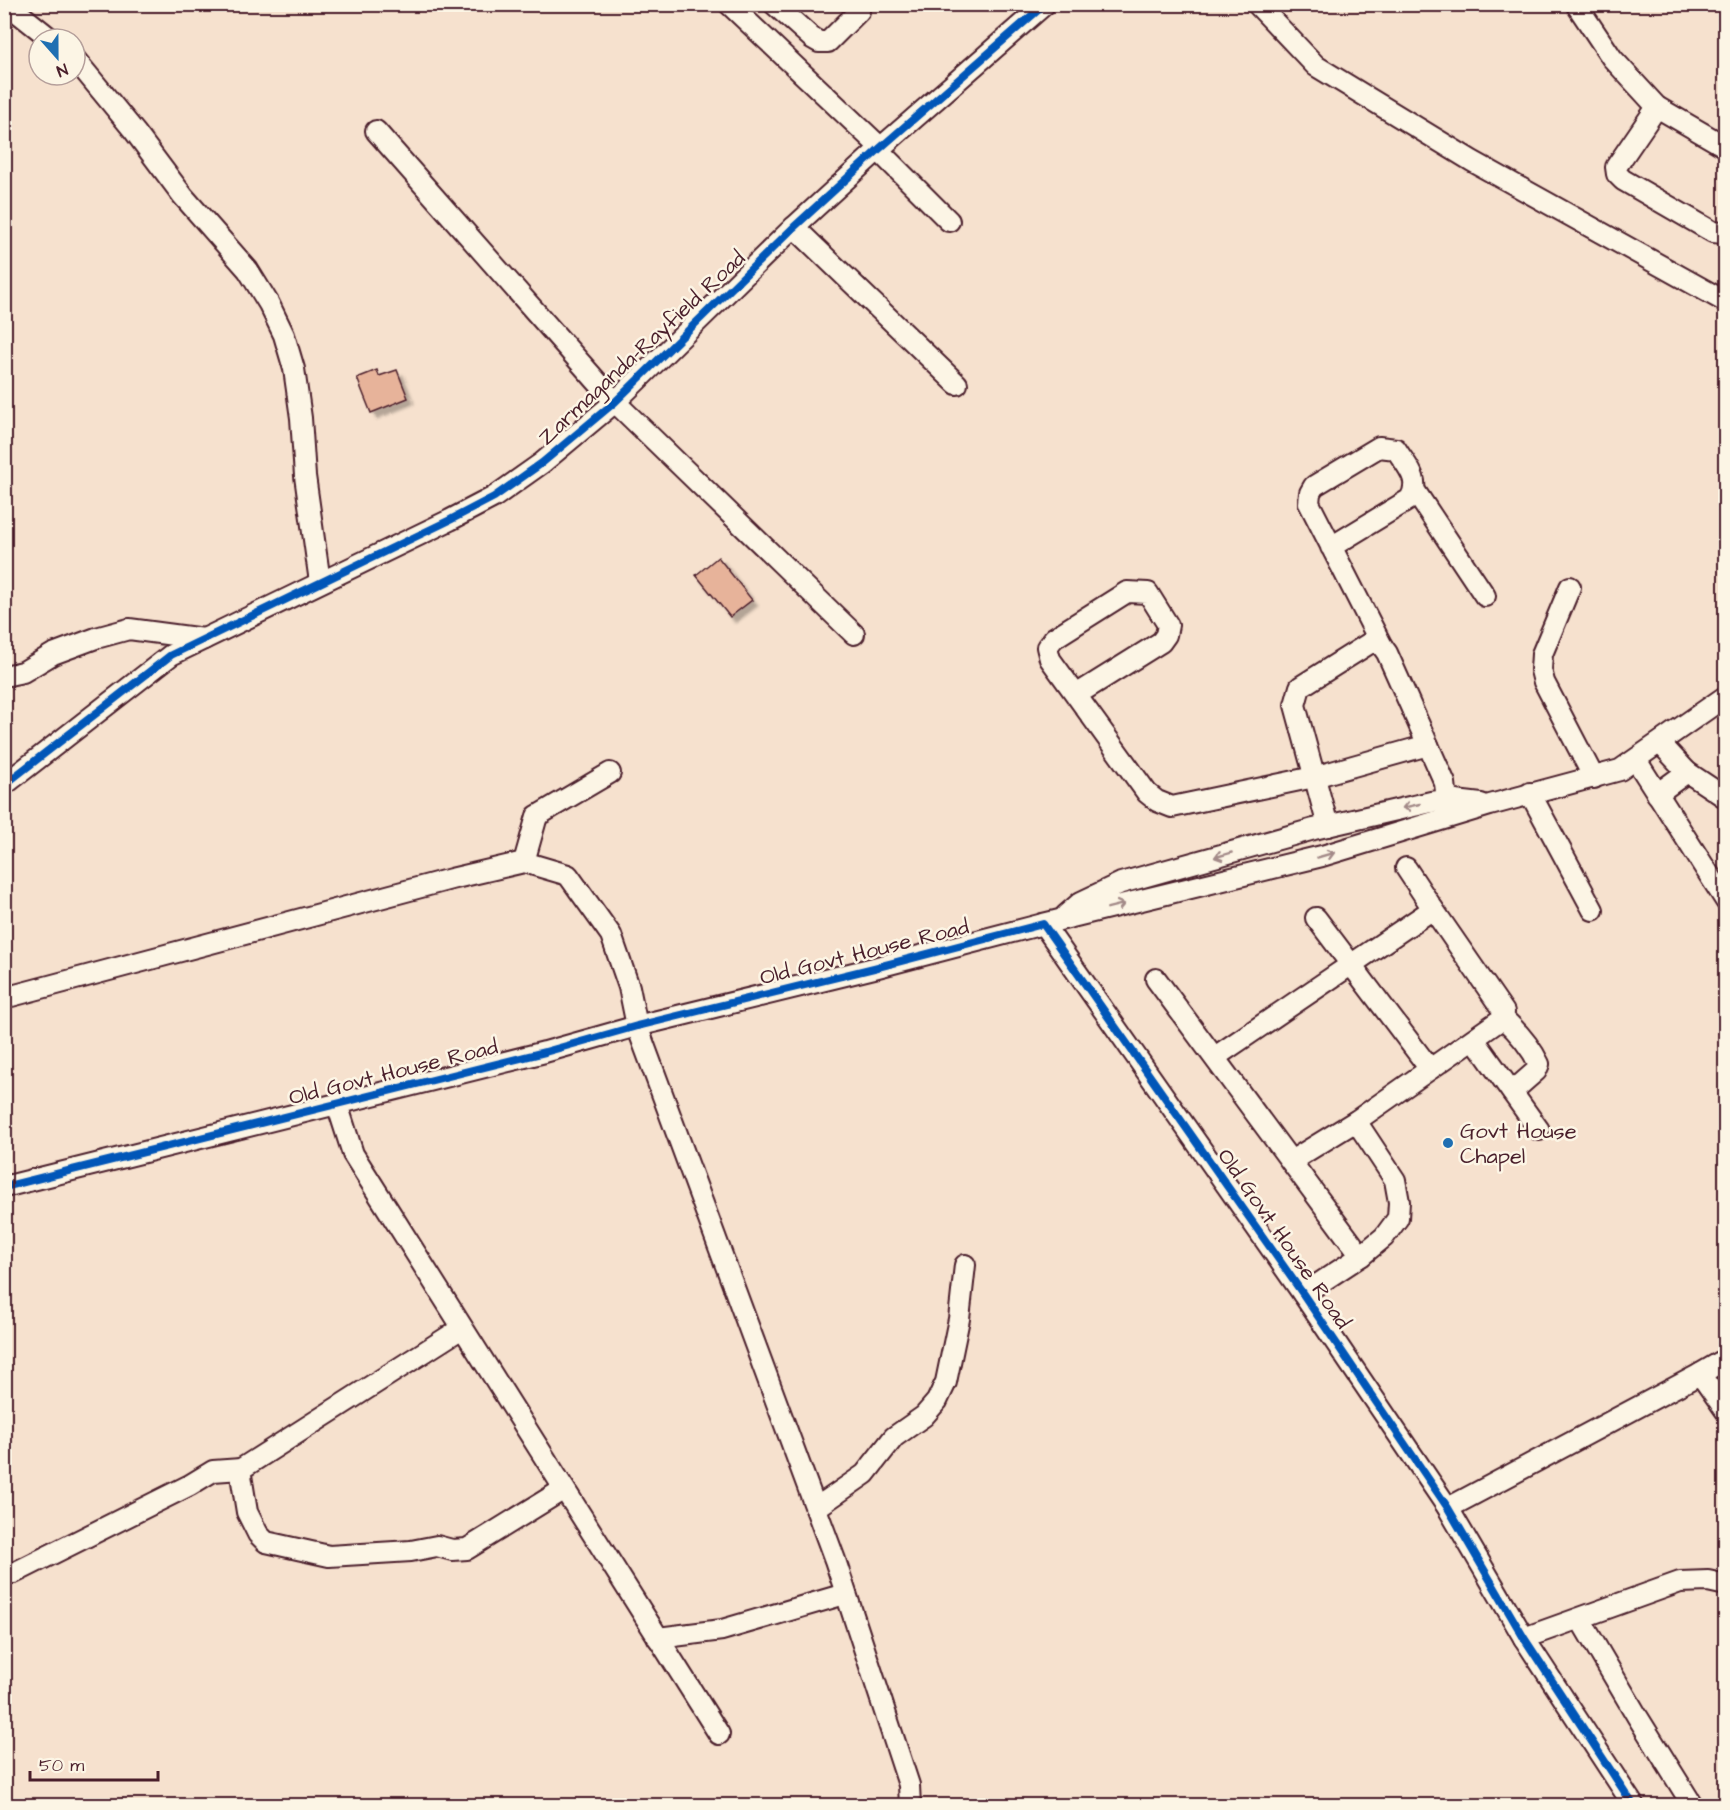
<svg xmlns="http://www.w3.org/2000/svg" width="1730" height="1810" font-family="'Architects Daughter',sans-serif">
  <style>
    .building { fill: #e7b39a; stroke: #4a1f2b; stroke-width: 1.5; filter: url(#shadow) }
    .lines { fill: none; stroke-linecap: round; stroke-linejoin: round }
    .minor-casing { stroke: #4a1f2b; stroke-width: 24 }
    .minor { stroke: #fcf5e5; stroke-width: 20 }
    .cycleway-casing { stroke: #fcf5e5; stroke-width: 11 }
    .cycleway { stroke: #0057b8; stroke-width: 8 }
    .oneway { stroke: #a38a88 }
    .poi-dot { fill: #1f6fb2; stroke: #fcf5e5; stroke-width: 2 }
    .labels { text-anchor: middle; stroke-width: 5; stroke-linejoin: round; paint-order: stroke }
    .street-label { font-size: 22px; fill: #4a1f2b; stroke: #fcf5e5 }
    .poi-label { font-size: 22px; fill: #4a1f2b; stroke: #fcf5e5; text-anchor: start }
  </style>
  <defs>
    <filter id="shadow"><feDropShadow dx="5.5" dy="5.5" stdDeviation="1.5" flood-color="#0004"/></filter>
  </defs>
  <rect width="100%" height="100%" fill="#f6e1ce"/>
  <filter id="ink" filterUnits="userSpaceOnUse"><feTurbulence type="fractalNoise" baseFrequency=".0167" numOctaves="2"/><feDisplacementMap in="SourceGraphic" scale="12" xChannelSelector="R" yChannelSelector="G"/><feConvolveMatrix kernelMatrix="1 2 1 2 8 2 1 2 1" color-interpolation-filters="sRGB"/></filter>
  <g filter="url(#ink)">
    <!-- building -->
    <g class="building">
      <polygon points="377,370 379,376 397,370 408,398 371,413 357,378"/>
      <polygon points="718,557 752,600 730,617 696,575"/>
    </g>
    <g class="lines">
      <defs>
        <g id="minor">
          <polyline points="7,4 51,39"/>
          <polyline points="729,4 881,148"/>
          <polyline points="774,4 812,38 819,42 828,42 859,11 857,4"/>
          <polyline points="1257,4 1316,66 1472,161 1726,302"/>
          <polyline points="1576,4 1612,58 1657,107 1726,147"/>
          <polyline points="75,59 135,132 183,196 248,270 269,304 284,335 294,369 301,418 305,476 320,582"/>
          <polyline points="1657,107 1616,167 1617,174 1623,180 1713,232 1723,233 1726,231"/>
          <polyline points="376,131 615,402 854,634"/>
          <polyline points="878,150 949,221"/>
          <polyline points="794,227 957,384"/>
          <polyline points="1415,491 1485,596"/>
          <path d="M1331,547L1410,499C1422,479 1406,466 1396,449L1379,447L1314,486L1310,493L1309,503L1382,646"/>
          <polyline points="1570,587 1542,654 1541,670 1544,682 1594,778"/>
          <polyline points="4,676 23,672 53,654 96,638 129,629 204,639"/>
          <polyline points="1076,695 1161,642 1166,635 1168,625 1148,593 1127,592 1054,638 1047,647 1050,659 1147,793 1157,801 1172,807 1314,777 1428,745"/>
          <polyline points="1660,743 1687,772 1726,798"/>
          <polyline points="1636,760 1726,901"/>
          <polyline points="4,785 171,655 450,520 494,497 542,463 615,402 794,227 878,150 1045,4"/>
          <polyline points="1530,793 1593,910"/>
          <polyline points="1657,794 1687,772"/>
          <polyline points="1328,826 1295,705 1300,687 1373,641 1382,646 1387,653 1445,783 1447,800"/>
          <polyline points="524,862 537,816 610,773"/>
          <polyline points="1066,915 1081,902 1121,883 1314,829 1431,802 1447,800 1481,804"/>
          <polyline points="1316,918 1430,1069"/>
          <polyline points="1043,924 1322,856 1490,805 1620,770 1726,696"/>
          <polyline points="1156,979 1361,1256"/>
          <polyline points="4,998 451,879 524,862 568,875 611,935 629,987 637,1026 835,1560 909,1785 910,1806"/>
          <path d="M1503,1018C1517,1031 1531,1047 1539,1064L1536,1071L1512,1092"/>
          <polyline points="1474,1039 1539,1130"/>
          <polyline points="1215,1057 1433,909"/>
          <polyline points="337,1104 353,1154 719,1734"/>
          <polyline points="1291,1161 1356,1121 1503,1018 1504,1012 1433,909 1406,868"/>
          <polyline points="4,1187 545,1052 637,1026 874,968 1043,924 1303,1294 1448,1508 1524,1638 1634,1806"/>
          <polyline points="1303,1294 1361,1256 1384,1237 1398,1218 1399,1202 1395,1180 1356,1121"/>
          <polyline points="1700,1374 1726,1411"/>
          <polyline points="240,1469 247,1512 258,1534 266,1542 329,1556 411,1551 437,1546 452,1550 467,1549 564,1489"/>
          <polyline points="816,1508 865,1474 894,1437 924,1416 937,1401 946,1382 959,1319 965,1265"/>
          <polyline points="1448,1508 1700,1374 1726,1359"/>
          <polyline points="14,1573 190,1485 213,1471 241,1469 462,1328"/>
          <polyline points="1580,1619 1637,1716 1693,1806"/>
          <polyline points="658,1638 722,1630 845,1594"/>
          <polyline points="1524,1638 1680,1582 1708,1581 1726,1585"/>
        </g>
      </defs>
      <!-- minor casing -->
      <use href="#minor" class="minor-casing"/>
      <!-- minor -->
      <use href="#minor" class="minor"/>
      <defs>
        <g id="cycleway">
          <polyline points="4,785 171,655 450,520 494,497 542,463 615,402 794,227 878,150 1045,4"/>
          <polyline points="4,1187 545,1052 637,1026 874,968 1043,924 1303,1294 1448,1508 1524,1638 1634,1806"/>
        </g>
      </defs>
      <!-- cycleway casing -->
      <use href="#cycleway" class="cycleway-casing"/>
      <!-- cycleway -->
      <use href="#cycleway" class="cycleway"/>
    </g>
    <!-- one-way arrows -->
    <defs><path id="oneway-shaft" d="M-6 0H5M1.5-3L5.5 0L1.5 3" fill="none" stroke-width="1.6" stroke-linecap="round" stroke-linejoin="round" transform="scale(1.5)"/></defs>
    <g class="oneway">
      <use href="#oneway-shaft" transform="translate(1411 806) rotate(167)"/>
      <use href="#oneway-shaft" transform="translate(1223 855) rotate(164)"/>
      <use href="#oneway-shaft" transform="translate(1326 855) rotate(-16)"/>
      <use href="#oneway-shaft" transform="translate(1116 906) rotate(-14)"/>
    </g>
  </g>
  <!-- markers -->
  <circle class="poi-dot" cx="1448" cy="1143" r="6"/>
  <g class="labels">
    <!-- street labels -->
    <g class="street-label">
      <text transform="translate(641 347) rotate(-43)" y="8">Zarmaganda-Rayfield Road</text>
      <text transform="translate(864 951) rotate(-14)" y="8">Old Govt House Road</text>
      <text transform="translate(393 1071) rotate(-14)" y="8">Old Govt House Road</text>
      <text transform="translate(1285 1238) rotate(55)" y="8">Old Govt House Road</text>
    </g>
    <!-- poi labels -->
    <g class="poi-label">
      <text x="1460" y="1138">Govt House<tspan x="1460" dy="25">Chapel</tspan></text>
    </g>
  </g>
  <!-- margin -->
  <rect width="1730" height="1810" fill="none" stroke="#fcf5e5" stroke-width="24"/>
  <rect x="12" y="12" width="1706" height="1786" fill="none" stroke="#4a1f2b" stroke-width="2" filter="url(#ink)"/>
  <!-- north arrow -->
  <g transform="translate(57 57) rotate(159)"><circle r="28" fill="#fcf5e5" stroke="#b59f9b" stroke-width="1.5"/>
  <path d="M0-4.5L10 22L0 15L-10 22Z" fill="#1f6fb2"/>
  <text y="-9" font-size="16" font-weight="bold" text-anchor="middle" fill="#4a1f2b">N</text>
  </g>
  <!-- scale -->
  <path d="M30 1771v9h128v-9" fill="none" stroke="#4a1f2b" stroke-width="3"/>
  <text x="39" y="1771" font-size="18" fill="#4a1f2b" stroke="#fcf5e5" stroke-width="4.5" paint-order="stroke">50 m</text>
</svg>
